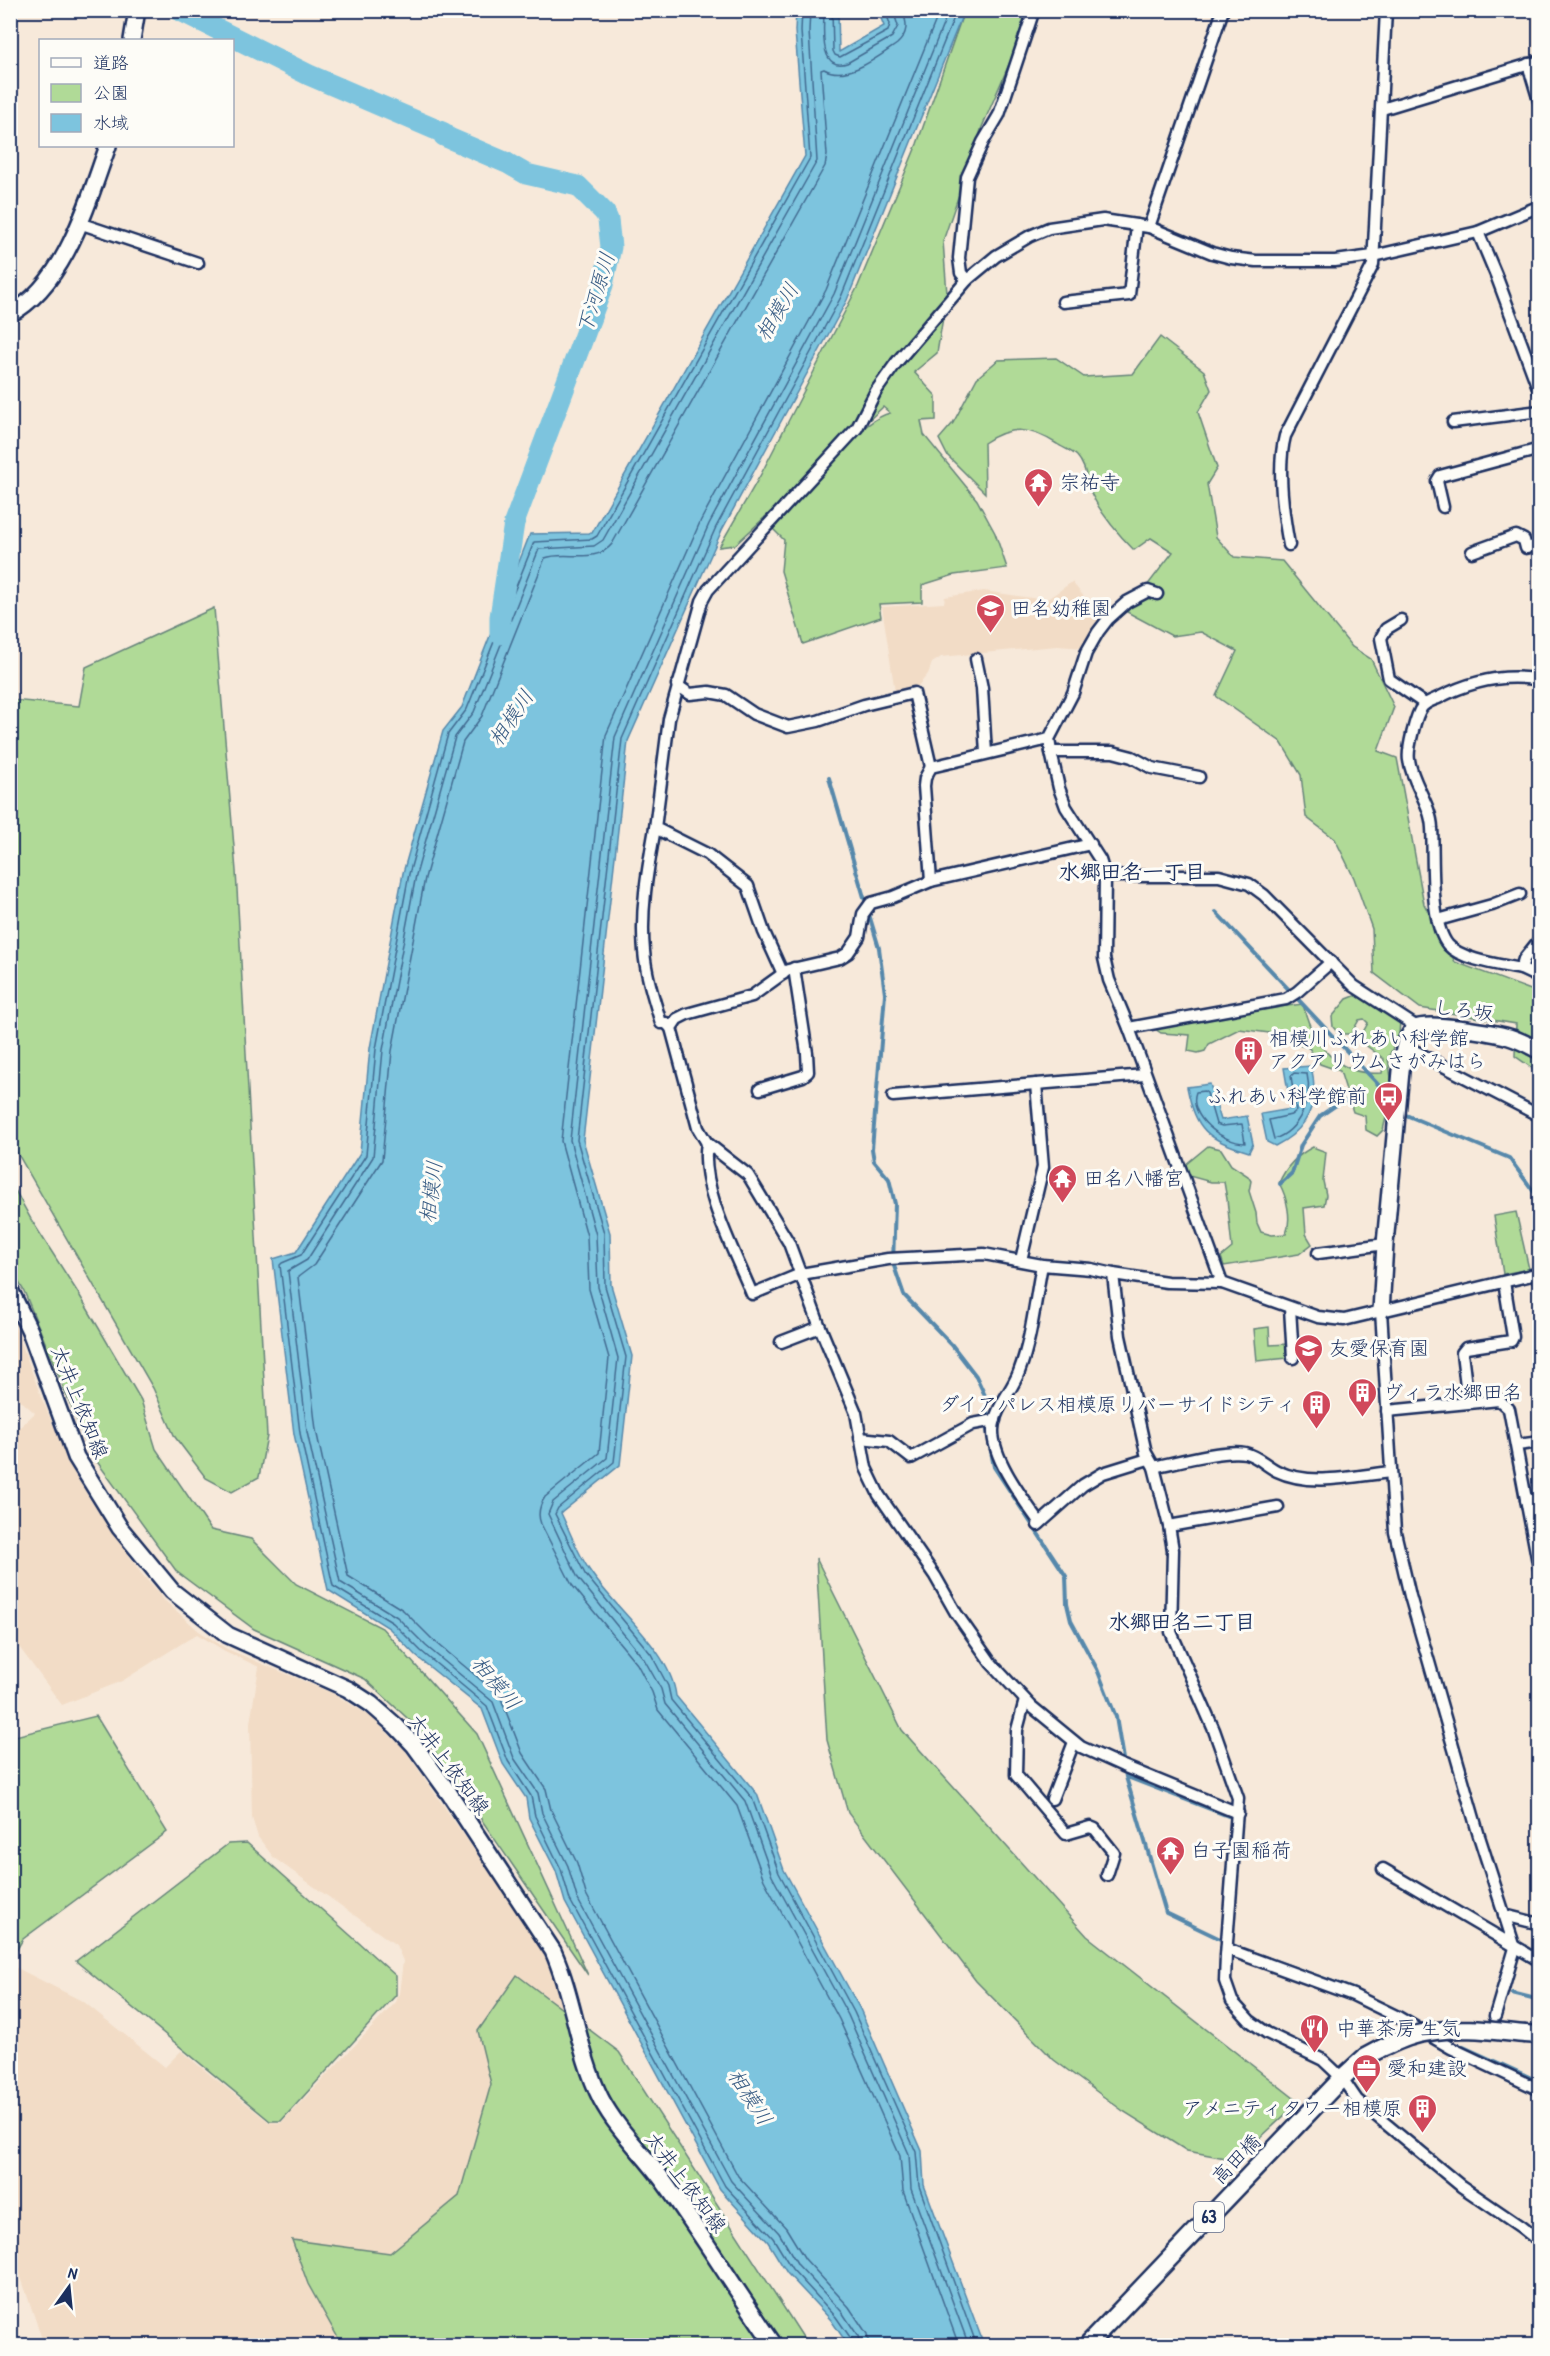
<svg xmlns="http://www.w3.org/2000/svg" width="1550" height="2356" font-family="'Patrick Hand','Klee One',sans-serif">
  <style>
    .built { fill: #f2dcc6 }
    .green { fill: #b0da97; stroke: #66847a; stroke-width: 1.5 }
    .water { fill: #7dc4de; stroke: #5688ab; stroke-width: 1.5 }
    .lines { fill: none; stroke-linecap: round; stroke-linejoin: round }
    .shore { stroke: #426b91; stroke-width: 1.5 }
    .stream { stroke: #5688ab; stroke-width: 4 }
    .river { stroke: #7dc4de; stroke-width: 21 }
    .street-casing { stroke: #1b2f5e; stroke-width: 15 }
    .secondary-casing { stroke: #1b2f5e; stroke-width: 20 }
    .primary-casing { stroke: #1b2f5e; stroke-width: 21 }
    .street { stroke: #fdfcf7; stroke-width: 10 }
    .secondary { stroke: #fdfcf7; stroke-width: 15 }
    .primary { stroke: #fdfcf7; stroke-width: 16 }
    .primary-bridge-casing { stroke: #1b2f5e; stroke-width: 21; stroke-linecap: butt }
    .primary-bridge { stroke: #fdfcf7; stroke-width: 16 }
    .labels { text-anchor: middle; stroke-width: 6; stroke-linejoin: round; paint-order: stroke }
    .shield { fill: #fdfcf7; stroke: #5f6c8c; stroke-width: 1.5 }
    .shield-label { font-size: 18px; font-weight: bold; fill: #1b2f5e }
    .poi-label { font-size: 20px; fill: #1b2f5e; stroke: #fdfcf7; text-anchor: start }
    .street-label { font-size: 20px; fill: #1b2f5e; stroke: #fdfcf7 }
    .water-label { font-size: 21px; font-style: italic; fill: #385c84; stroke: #fdfcf7 }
    .neighbourhood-label { font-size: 21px; font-weight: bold; fill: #1b2f5e; stroke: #fdfcf7 }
  </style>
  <rect width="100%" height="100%" fill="#f7e9da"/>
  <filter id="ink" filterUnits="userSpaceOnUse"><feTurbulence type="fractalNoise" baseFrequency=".0167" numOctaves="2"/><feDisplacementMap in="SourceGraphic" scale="12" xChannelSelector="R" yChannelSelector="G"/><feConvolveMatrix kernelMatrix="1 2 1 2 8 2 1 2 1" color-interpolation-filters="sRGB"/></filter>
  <g filter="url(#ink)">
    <!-- built -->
    <g class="built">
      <polygon points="1072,582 1103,620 1085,648 1057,646 941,657 932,663 928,674 918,686 895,692 882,607 944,603 945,597 984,591 1046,600"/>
      <polygon points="10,1313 42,1399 74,1473 93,1504 141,1573 164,1600 199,1631 227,1649 332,1693 370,1716 404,1749 507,1897 548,1961 591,2100 502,2345 44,2345 11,2248 11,1969 17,1968 84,2002 165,2067 181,2051 269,2122 281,2123 396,2002 399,1994 403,1961 396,1945 274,1858 258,1837 252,1818 250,1723 259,1667 225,1651 197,1634 122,1681 62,1705 11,1636 11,1422 20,1427 35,1413 11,1392"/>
    </g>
    <!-- green -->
    <g class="green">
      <path d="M964,11H1032L982,127L943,241L947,294L937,353L914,372L936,396V420L921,421L924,435L977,500L995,533L1007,568L954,575L922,585V602L879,604L881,617L803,644L781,571L784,540L773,529C798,500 856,421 890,413L883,407L735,545L719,547L760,476L858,286L917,144Z"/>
      <path d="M1160,337L1204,371L1211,390L1198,412L1217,468L1207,484L1216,537L1234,557L1282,561L1352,647L1371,659L1394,707L1378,751L1397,758L1424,904L1455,962L1539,993V1073L1515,1056L1516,1024L1420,1008L1374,973L1372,929L1354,878L1335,839L1306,817L1301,775L1281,742L1216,696L1237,651L1201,632L1172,636L1127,612L1173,552L1151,538L1134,550C1117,533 1103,517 1092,495C1086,482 1087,467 1077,456C1072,451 1063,448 1057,444C1030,427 1011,425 984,443L985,493L947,455L939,439L953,423L977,378L998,360L1056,358L1084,377L1133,374Z"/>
      <polygon points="214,608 236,871 267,1436 259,1477 232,1492 206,1478 175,1437 153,1388 11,1142 11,700 79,706 86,667"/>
      <path d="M1357,995H1365L1400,1020L1399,1035L1388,1058L1392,1084L1388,1109L1383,1130L1377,1136L1366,1130L1365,1116L1353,1112L1340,1071L1320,1064L1309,1048L1299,1045L1293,1036L1239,1029L1209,1044L1205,1051L1198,1053L1188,1051L1190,1035L1161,1033L1155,1029L1161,1025L1181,1024L1262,1009L1303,1004C1312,1043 1337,1077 1382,1073L1384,1059L1363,1043L1362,1034L1368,1023L1364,1019L1359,1020L1351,1034H1339L1333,1027L1332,1017L1347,999Z"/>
      <path d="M1208,1146L1221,1149L1231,1165L1248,1176L1251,1181L1249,1191L1256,1213L1257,1223L1261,1232L1272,1235L1286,1234C1292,1219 1287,1197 1279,1183C1286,1166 1297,1155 1313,1147L1326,1152L1323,1181L1326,1195L1324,1205L1304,1208L1306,1234L1312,1244L1299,1254L1224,1266L1221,1257L1232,1248L1227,1199L1224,1182H1211L1189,1176L1185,1165Z"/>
      <polygon points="10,1181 32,1221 80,1296 141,1400 156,1449 211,1530 251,1539 296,1584 382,1628 477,1734 588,1975 420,1730 365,1679 254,1629 177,1572 90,1452 24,1291 11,1269"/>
      <polygon points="1516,1212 1529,1269 1503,1274 1494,1216"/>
      <polygon points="1269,1327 1270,1345 1287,1344 1288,1358 1257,1361 1254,1329"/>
      <polygon points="816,1558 902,1730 1087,1936 1299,2102 1236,2160 1187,2151 1123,2111 1054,2060 976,1981 848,1813 827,1740"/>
      <polygon points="96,1716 167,1832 23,1939 16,1951 11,1951 11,1737"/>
      <polygon points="247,1843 396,1976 396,1995 281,2121 270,2121 76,1961 228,1844"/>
      <polygon points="517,1975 619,2052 808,2345 342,2345 308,2284 292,2240 390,2253 459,2196 491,2084 478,2031"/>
    </g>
    <!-- water -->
    <g class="water">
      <path d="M796,11H838L839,52L884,26L878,11H964L847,300L722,530L628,741L583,1140L610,1233L611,1285L632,1356L620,1465L561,1513C570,1532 578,1554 590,1571C614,1608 671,1651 676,1696L757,1794L784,1870L860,2009L922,2151L924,2185L984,2345H848L831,2320L787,2273L768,2242L720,2189L565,1902L556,1871L529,1818L526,1798L503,1764L482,1709L416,1656L389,1628L328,1590L294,1434L273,1259L296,1252L360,1153L370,1048L403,873L443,731L462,707L530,534L592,533L805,156L795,31Z"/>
      <path d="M1311,1066C1320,1102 1309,1129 1275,1146L1267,1142L1261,1114L1291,1109L1284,1068Z"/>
      <path d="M1210,1084L1221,1120L1247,1116L1253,1144L1249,1152C1207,1139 1196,1131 1187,1087Z"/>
    </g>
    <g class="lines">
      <!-- shore -->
      <g class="shore">
        <polyline points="802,10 801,31 810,158 597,536 592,539 534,542 467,709 448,734 409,874 376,1049 366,1155 301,1255 282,1263 280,1265 300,1433 333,1586 393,1623 421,1651 487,1706 508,1761 531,1796 535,1816 561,1869 570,1900 725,2186 773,2238 792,2269 836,2317 852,2340 853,2346"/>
        <polyline points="810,10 809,31 817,161 603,540 594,546 539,549 474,712 455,737 416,875 383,1050 373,1157 307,1260 288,1271 307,1432 340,1582 397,1617 426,1646 493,1702 514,1758 538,1793 542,1813 568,1866 577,1898 731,2181 779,2233 798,2265 842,2312 858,2336 860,2346"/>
        <path d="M824,10C824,27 818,72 847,63L892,37L898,26L893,10"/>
        <polyline points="832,10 833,51 835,55 840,57 888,31 890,24 885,10"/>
        <path d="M940,10L826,290L701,520L606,735L561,1141L587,1236L589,1289L609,1358L599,1453L545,1497C539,1506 537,1514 541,1524L572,1585L637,1664L652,1692L658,1710L737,1806L764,1880L839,2019L900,2156L903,2191L959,2346"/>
        <polyline points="949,10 834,294 709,524 615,737 570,1140 596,1235 598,1287 618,1358 607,1458 553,1502 548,1514 578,1578 644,1659 661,1689 665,1704 745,1801 772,1876 848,2015 909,2154 911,2189 969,2346"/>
        <polyline points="957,10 841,297 716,527 622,739 577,1140 604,1233 605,1286 626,1357 614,1462 558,1508 555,1514 585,1574 651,1654 668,1686 671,1700 752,1798 779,1873 854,2012 916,2152 919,2186 977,2346"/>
        <path d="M1294,1073L1307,1074C1313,1099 1299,1131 1274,1139L1269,1120L1291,1115L1296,1111L1291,1076Z"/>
        <path d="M1204,1091L1207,1093L1216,1124L1222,1126L1242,1124L1245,1143C1223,1143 1187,1116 1196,1092Z"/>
        <path d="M869,2346L867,2334L849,2307L805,2259L786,2228L738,2176L586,1894L577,1863L551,1810L546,1789L522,1753L500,1696L432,1639L403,1610L348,1576L316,1430L298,1277L314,1265L382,1160L392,1051L425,878L463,742L482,716L545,558C566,550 595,565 612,544L825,166L827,155L821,70L824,69C847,82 878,57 897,44C908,34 908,24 902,10"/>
      </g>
      <!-- stream -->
      <g class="stream">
        <polyline points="829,778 866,904"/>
        <polyline points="868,911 879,948 885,994 872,1149 874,1161 889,1179 895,1204 893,1263 904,1295 952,1345 976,1376 987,1400 987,1430 994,1467 1066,1576 1067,1604 1071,1621 1097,1669 1116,1717 1126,1777 1166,1913 1237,1947"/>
        <polyline points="1216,912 1388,1095"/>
        <polyline points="1406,1115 1509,1158 1540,1200"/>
        <polyline points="1280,1184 1292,1173 1301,1145 1320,1116 1342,1101 1359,1102"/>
        <polyline points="1127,1777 1228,1816"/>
        <polyline points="1250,1952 1355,1990"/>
        <polyline points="1512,1993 1540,2000"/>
        <polyline points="1459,2045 1540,2082"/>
      </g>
      <!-- river -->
      <polyline class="river" points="179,10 309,75 444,133 444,136 507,163 526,174 578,186 605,213 608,220 611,247 603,285 514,523 500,617 500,634"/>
      <defs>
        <g id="street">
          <polyline points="1528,64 1540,104"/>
          <polyline points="1382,109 1540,61"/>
          <polyline points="79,223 198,263"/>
          <polyline points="1149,227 1223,10"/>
          <polyline points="1478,232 1496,275 1540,393"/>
          <polyline points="967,280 961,273 959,258 967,177 983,142 999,115 1034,10"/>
          <polyline points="1063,302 1129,295 1137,225"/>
          <polyline points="1453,422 1540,411"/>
          <polyline points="1443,507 1437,481 1440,476 1540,449"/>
          <path d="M1289,545C1283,513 1277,467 1285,436L1373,265L1386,10"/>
          <polyline points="1472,552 1516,536 1524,540 1526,548 1540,545"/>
          <polyline points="1157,594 1148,591 1127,602 1108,619 1098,632 1086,653 1073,693 1049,739 1051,752 1059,788 1066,807 1100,860 1105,876 1104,958 1109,980 1129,1028 1222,1283 1318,1317 1344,1320 1540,1273"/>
          <polyline points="1401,620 1386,629 1381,638 1389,679 1425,704"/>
          <polyline points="976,659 982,688 986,753"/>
          <polyline points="677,685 690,694 709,692 726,695 754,714 788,727 818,721 864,705 914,693 931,767"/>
          <polyline points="1051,752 1113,752 1132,757 1152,768 1199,777"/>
          <path d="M655,828C648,868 640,910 644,951C646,976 654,999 661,1023H666L671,1028"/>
          <polyline points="1091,844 931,881 893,897 871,903 863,914 859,937 848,953 840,958 788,970 752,996 687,1014 677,1019 671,1028 698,1128 707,1143 748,1175 789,1243 820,1327 856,1413 866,1468 879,1495 935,1576 956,1613 991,1663 1031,1706 1081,1747 1123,1766 1238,1813"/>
          <polyline points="1105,876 1219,876 1249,884 1264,895 1354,986 1417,1027"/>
          <polyline points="931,881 924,786 925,778 931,767 1049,739"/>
          <polyline points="1438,920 1492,905 1520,894"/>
          <polyline points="1540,939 1524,959 1521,969 1540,978"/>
          <path d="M1521,969C1502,965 1461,960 1448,945C1429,922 1434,858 1432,828C1431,804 1412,783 1409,760C1407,750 1416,714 1422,707C1426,702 1433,700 1438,698C1469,682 1505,673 1540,680"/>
          <polyline points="783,974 764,932 748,886 707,854 655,828 669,719 702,601 708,590 857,428 876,391 896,363 967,280 996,256 1030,236 1049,228 1103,220 1149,227 1212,253 1231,258 1256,261 1335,261 1373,256 1478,232 1540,206"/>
          <polyline points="1129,1028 1286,999 1297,992 1331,962"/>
          <polyline points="1405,1046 1540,1116"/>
          <polyline points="760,1089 803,1076 808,1072 807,1053 794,968"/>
          <polyline points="893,1096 1145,1075"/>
          <path d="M707,1143C699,1187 735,1253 752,1294L801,1274L888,1259L984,1254L1042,1265"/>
          <polyline points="1318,1253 1385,1244"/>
          <polyline points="1021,1260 1043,1167 1036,1084"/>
          <polyline points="1113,1274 1167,1282 1222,1283"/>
          <polyline points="1290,1308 1293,1358"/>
          <polyline points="1381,1311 1395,1532 1410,1596 1479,1836 1515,1948 1495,2016"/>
          <polyline points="781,1342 820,1327"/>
          <polyline points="1468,1402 1462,1353 1466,1348 1511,1341 1513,1337 1504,1282"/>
          <polyline points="1387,1411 1499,1400 1509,1409 1540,1573"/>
          <polyline points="860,1438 889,1441 911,1458 973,1424 995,1420"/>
          <polyline points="1517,1445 1540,1442"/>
          <path d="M1154,1467C1177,1462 1224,1449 1245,1453C1258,1456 1265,1465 1277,1471C1310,1487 1355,1476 1390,1472"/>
          <polyline points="1526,1500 1540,1498"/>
          <path d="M1040,1523C1024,1500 992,1459 993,1430C994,1409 1012,1391 1019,1372C1032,1338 1035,1300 1042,1265L1091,1269L1113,1274L1120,1336L1146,1453L1154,1467L1169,1526L1173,1550L1171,1632L1214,1730L1238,1798L1226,1955L1225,1981L1232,2001L1250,2021L1267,2033L1323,2060L1342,2078L1357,2100L1461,2186L1521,2227L1540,2242"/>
          <polyline points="1038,1525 1083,1485 1103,1473 1148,1459"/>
          <polyline points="1169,1526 1278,1507"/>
          <polyline points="1025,1700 1017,1730 1016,1775 1066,1834 1090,1827 1095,1829 1114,1853 1107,1875"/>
          <polyline points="1052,1799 1074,1742"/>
          <polyline points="1383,1869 1540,1961"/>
          <polyline points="1504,1915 1540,1924"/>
          <polyline points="1227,1949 1353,1995 1398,2017 1451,2048 1540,2090"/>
        </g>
        <g id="secondary">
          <polyline points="132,40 137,10"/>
          <path d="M10,314C66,284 88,201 108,146"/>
          <path d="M10,1290L30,1331L76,1457L120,1528L172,1591L228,1635L348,1689L371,1704L396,1726L414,1745L449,1793L553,1951C574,1998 578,2053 601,2099C618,2131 644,2154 664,2182C703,2236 737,2292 775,2346"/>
          <path d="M1381,1311L1385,1244L1401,1071C1403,1057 1403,1036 1416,1028C1427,1021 1495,1033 1509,1037C1520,1040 1530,1046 1540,1051"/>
        </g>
        <g id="primary">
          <polyline points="1525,2034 1540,2035"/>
          <polyline points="1086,2346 1342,2078 1365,2057 1380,2049"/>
        </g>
      </defs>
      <!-- street casing -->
      <use href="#street" class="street-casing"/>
      <!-- secondary casing -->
      <use href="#secondary" class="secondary-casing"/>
      <!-- primary casing -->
      <use href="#primary" class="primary-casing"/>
      <!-- street -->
      <use href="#street" class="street"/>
      <!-- secondary -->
      <use href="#secondary" class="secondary"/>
      <!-- primary -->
      <use href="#primary" class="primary"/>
      <defs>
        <path id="primary-bridge" d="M1380,2049C1396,2042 1412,2034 1430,2032C1461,2026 1493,2031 1525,2034"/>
      </defs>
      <!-- primary-bridge casing -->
      <use href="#primary-bridge" class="primary-bridge-casing"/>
      <!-- primary-bridge -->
      <use href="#primary-bridge" class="primary-bridge"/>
    </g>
  </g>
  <!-- icons -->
  <defs>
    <symbol id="temple-pin" viewBox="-11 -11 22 30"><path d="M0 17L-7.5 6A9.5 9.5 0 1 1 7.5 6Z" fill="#d1495b" stroke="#fdfcf7"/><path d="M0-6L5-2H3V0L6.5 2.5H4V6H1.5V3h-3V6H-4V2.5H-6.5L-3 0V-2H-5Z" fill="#fff"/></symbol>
    <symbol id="school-pin" viewBox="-11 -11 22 30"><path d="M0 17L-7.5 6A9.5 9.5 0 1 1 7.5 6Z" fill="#d1495b" stroke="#fdfcf7"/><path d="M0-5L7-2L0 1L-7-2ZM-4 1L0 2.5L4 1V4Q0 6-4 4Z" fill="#fff"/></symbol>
    <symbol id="building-pin" viewBox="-11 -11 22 30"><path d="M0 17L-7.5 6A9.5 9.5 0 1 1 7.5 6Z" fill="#d1495b" stroke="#fdfcf7"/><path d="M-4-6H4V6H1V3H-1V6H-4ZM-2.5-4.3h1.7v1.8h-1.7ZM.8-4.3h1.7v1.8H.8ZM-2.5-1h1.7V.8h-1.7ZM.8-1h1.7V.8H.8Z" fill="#fff"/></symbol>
    <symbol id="bus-pin" viewBox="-11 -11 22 30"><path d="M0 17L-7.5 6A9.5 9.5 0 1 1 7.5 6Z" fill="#d1495b" stroke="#fdfcf7"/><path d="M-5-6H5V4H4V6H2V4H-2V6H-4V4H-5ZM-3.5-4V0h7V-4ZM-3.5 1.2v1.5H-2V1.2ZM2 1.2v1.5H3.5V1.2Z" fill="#fff"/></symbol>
    <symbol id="restaurant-pin" viewBox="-11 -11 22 30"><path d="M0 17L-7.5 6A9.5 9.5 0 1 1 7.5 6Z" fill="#d1495b" stroke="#fdfcf7"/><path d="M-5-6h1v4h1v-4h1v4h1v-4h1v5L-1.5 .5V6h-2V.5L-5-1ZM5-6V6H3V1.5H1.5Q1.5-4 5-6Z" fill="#fff"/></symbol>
    <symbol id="office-pin" viewBox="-11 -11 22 30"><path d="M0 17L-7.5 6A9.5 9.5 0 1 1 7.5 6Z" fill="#d1495b" stroke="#fdfcf7"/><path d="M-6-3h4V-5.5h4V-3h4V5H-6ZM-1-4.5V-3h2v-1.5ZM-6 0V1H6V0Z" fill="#fff"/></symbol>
  </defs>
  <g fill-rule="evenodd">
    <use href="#temple-pin" x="1022" y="466" width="33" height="45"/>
    <use href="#school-pin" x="974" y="592" width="33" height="45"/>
    <use href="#building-pin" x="1232" y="1034" width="33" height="45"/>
    <use href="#bus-pin" x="1372" y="1080" width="33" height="45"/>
    <use href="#temple-pin" x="1046" y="1162" width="33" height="45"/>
    <use href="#school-pin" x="1292" y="1332" width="33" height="45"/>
    <use href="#building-pin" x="1346" y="1376" width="33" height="45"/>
    <use href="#building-pin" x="1300" y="1388" width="33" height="45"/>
    <use href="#temple-pin" x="1154" y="1834" width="33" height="45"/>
    <use href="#restaurant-pin" x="1298" y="2012" width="33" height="45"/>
    <use href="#office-pin" x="1350" y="2052" width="33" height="45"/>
    <use href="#building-pin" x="1406" y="2092" width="33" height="45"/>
  </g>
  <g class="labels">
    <!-- shield labels -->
    <rect class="shield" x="1194" y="2202" width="30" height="30" rx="4.5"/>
    <g class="shield-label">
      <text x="1209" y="2223">63</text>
    </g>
    <!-- poi labels -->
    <g class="poi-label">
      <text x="1060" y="489">宗祐寺</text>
      <text x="1011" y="615">田名幼稚園</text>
      <text x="1269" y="1045">相模川ふれあい科学館<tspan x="1269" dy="23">アクアリウムさがみはら</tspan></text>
      <text x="1367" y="1103" text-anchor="end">ふれあい科学館前</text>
      <text x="1084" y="1185">田名八幡宮</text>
      <text x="1329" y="1355">友愛保育園</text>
      <text x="1383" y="1399">ヴィラ水郷田名</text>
      <text x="1296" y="1411" text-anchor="end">ダイアパレス相模原リバーサイドシティ</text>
      <text x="1191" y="1857">白子園稲荷</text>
      <text x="1336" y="2035">中華茶房 生気</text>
      <text x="1387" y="2075">愛和建設</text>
      <text x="1402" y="2115" text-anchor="end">アメニティタワー相模原</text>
    </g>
    <!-- street labels -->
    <g class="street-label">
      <text transform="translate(1464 1010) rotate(7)" y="7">しろ坂</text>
      <text transform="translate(80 1402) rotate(68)" y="7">太井上依知線</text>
      <text transform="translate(449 1764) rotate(53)" y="7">太井上依知線</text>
      <text transform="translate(1236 2159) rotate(-46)" y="7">高田橋</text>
      <text transform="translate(686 2182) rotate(53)" y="7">太井上依知線</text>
    </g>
    <!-- water labels -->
    <g class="water-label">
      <text transform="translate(596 293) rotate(-73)" y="7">下河原川</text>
      <text transform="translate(777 312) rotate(-59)" y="7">相模川</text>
      <text transform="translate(511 718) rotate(-56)" y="7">相模川</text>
      <text transform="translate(431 1192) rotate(-83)" y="7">相模川</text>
      <text transform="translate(496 1683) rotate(50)" y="7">相模川</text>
      <text transform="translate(750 2097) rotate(57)" y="7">相模川</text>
    </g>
    <!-- neighbourhood labels -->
    <g class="neighbourhood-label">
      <text x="1132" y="879">水郷田名一丁目</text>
      <text x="1182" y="1629">水郷田名二丁目</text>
    </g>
  </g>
  <!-- margin -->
  <rect width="1550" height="2356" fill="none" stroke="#fdfcf7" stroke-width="36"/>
  <rect x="18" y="18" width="1514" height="2320" fill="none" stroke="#1b2f5e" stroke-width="2" filter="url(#ink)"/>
  <!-- legend -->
  <rect x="39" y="39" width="195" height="108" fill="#fdfcf7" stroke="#a3aaba" stroke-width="1.5"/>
  <rect x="51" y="58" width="30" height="9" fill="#fdfcf7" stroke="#a3aaba" stroke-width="1.5"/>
  <text x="93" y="69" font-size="18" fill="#1b2f5e">道路</text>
  <rect x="51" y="84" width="30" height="18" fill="#b0da97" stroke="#a3aaba" stroke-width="1.5"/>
  <text x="93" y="99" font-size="18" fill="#1b2f5e">公園</text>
  <rect x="51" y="114" width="30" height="18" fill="#7dc4de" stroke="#a3aaba" stroke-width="1.5"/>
  <text x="93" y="129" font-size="18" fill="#1b2f5e">水域</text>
  <!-- north arrow -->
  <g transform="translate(69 2287) rotate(15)" stroke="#fdfcf7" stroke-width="4.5" paint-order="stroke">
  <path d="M0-4.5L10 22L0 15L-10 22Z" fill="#1b2f5e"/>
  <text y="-9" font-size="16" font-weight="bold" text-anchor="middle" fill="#1b2f5e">N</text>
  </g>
</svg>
